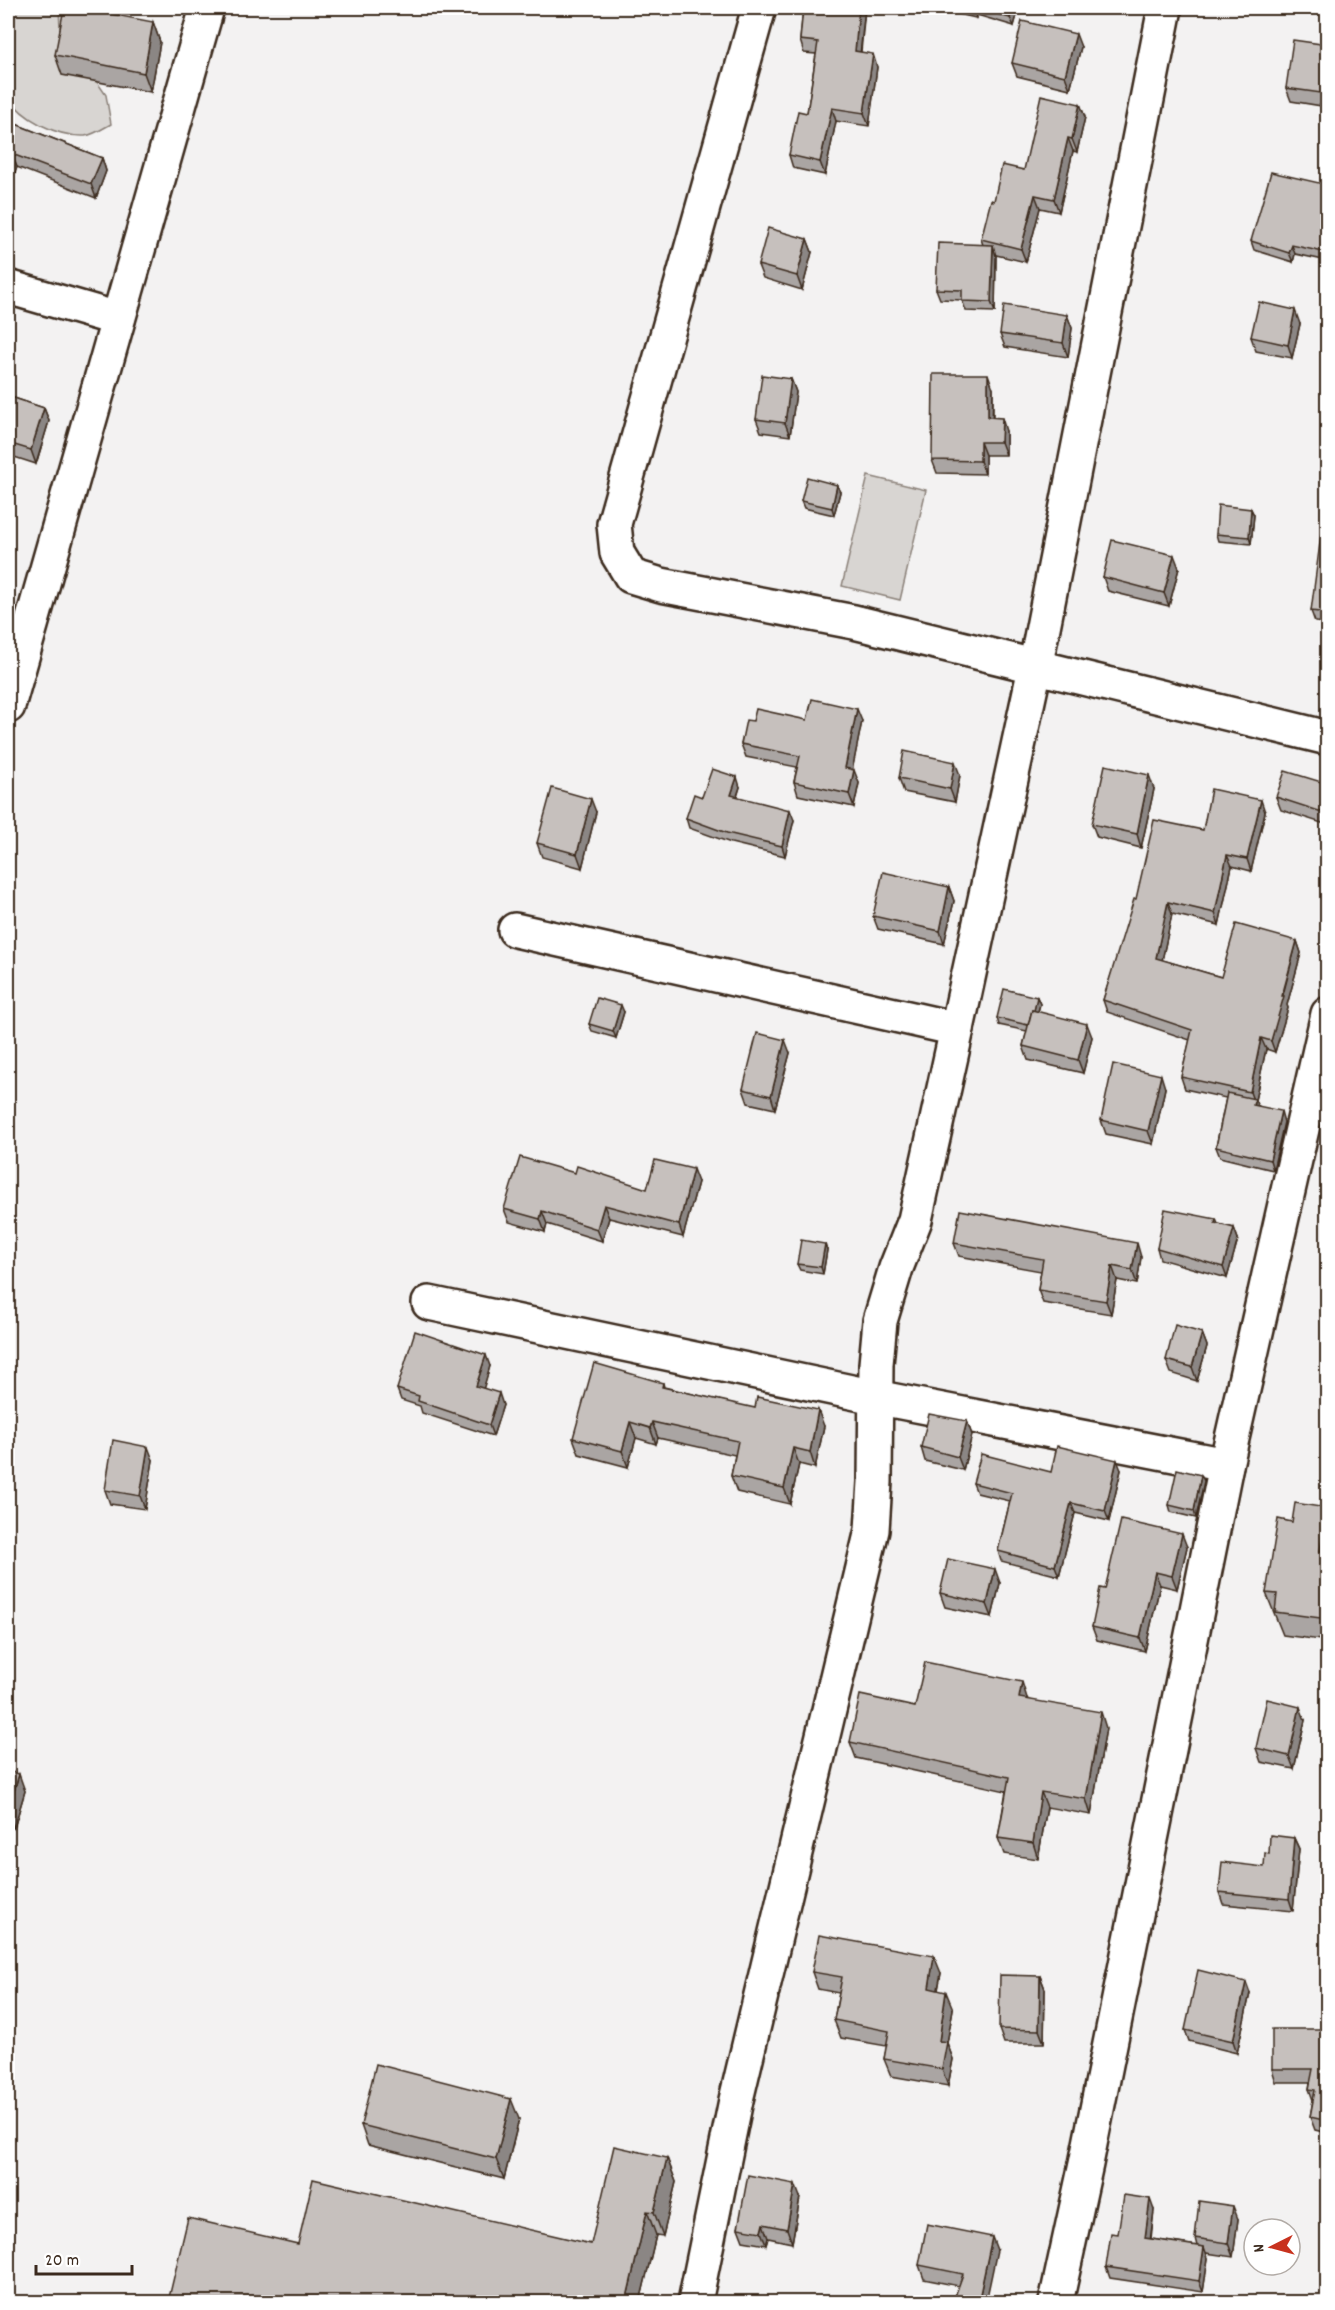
<svg xmlns="http://www.w3.org/2000/svg" width="1335" height="2310" font-family="Dekko,sans-serif">
  <style>
    .green { fill: #d8d5d2; stroke: #8a8078; stroke-width: 1.5 }
    .lines { fill: none; stroke-linecap: round; stroke-linejoin: round }
    .minor-casing { stroke: #3b2a1e; stroke-width: 38 }
    .minor { stroke: #fff; stroke-width: 33 }
    .wall { fill: #aaa5a3; stroke: #3b2a1e; stroke-width: 1.5 }
    .shaded-wall { fill: #8b8684; stroke: #3b2a1e; stroke-width: 1.5 }
    .building { fill: #c6c0bd; stroke: #3b2a1e; stroke-width: 1.5 }
  </style>
  <rect width="100%" height="100%" fill="#f3f2f2"/>
  <filter id="ink" filterUnits="userSpaceOnUse"><feTurbulence type="fractalNoise" baseFrequency=".0167" numOctaves="2"/><feDisplacementMap in="SourceGraphic" scale="12" xChannelSelector="R" yChannelSelector="G"/><feConvolveMatrix kernelMatrix="1 2 1 2 8 2 1 2 1" color-interpolation-filters="sRGB"/></filter>
  <g filter="url(#ink)">
    <!-- green -->
    <g class="green">
      <path d="M8,8H59L60,28L106,95L111,124C104,128 93,135 85,136C57,137 22,119 8,96Z"/>
      <polygon points="868,476 926,490 900,600 842,586"/>
    </g>
    <g class="lines">
      <defs>
        <g id="minor">
          <polyline points="759,8 614,524 617,553 631,576 661,585 854,622 1328,738"/>
          <polyline points="8,287 118,319"/>
          <polyline points="8,706 207,8"/>
          <polyline points="515,930 957,1029"/>
          <polyline points="429,1303 875,1397 1226,1465"/>
          <polyline points="695,2302 736,2100 872,1530 875,1482 876,1364 880,1321 896,1268 915,1220 957,1029 1035,668 1165,8"/>
          <polyline points="1056,2302 1086,2164 1226,1465 1328,1014"/>
        </g>
      </defs>
      <!-- minor casing -->
      <use href="#minor" class="minor-casing"/>
      <!-- minor -->
      <use href="#minor" class="minor"/>
    </g>
    <!-- wall -->
    <g class="wall">
      <polygon points="803,8 865,8 861,52 877,67 869,126 836,121 825,175 793,168 789,155 807,113 816,54 804,53 800,40"/>
      <polygon points="932,8 1019,8 1014,26 977,15 976,18"/>
      <polygon points="153,22 160,42 151,92 62,75 55,55"/>
      <polygon points="1328,45 1328,107 1291,101 1286,88"/>
      <polygon points="1081,47 1070,89 1017,76 1012,63"/>
      <polygon points="1080,104 1085,117 1077,152 1073,151 1059,212 1040,208 1026,262 996,255 995,312 966,311 962,300 940,299 936,289 983,245 981,239 994,201 1024,170"/>
      <polygon points="8,121 102,158 106,171 96,198 17,167 8,192"/>
      <polygon points="1328,185 1328,261 1295,254 1293,262 1254,250 1251,241"/>
      <polygon points="807,239 812,252 802,290 763,278 758,265"/>
      <polygon points="1067,315 1072,328 1068,357 1005,347 1000,334"/>
      <polygon points="1300,324 1292,358 1256,351 1251,337"/>
      <polygon points="791,379 796,392 790,436 761,432 756,419"/>
      <polygon points="993,388 993,417 1006,431 1006,455 985,455 985,474 937,473 932,460"/>
      <polygon points="8,396 44,408 49,421 36,464 8,455"/>
      <polygon points="840,492 834,515 804,508 801,501"/>
      <polygon points="1251,509 1254,515 1251,544 1218,541 1216,534"/>
      <polygon points="1328,536 1328,623 1315,622 1311,611"/>
      <polygon points="1179,568 1169,606 1108,591 1103,577"/>
      <polygon points="807,720 862,721 852,770 859,783 854,807 798,795 794,782 797,767 746,757 741,744 753,721"/>
      <polygon points="960,775 955,802 904,792 899,778"/>
      <polygon points="1328,784 1328,825 1281,810 1276,797"/>
      <polygon points="740,787 737,797 794,820 785,856 731,843 689,828 686,818 702,797"/>
      <polygon points="1154,789 1141,848 1097,837 1092,824"/>
      <polygon points="596,812 582,868 542,857 537,843"/>
      <polygon points="1265,812 1251,871 1232,866 1219,925 1172,914 1162,960 1221,977 1297,941 1301,953 1287,1005 1288,1008 1275,1052 1266,1049 1255,1100 1257,1105 1284,1122 1273,1170 1220,1157 1216,1147 1226,1098 1185,1089 1181,1077 1190,1040 1107,1012 1103,1000 1136,899"/>
      <polygon points="949,887 954,901 944,944 878,929 873,916"/>
      <polygon points="1037,997 1040,1004 1038,1012 1092,1037 1083,1073 1028,1060 1023,1046 1027,1031 999,1025 997,1018"/>
      <polygon points="624,1012 616,1038 592,1031 589,1024"/>
      <polygon points="790,1053 775,1109 748,1103 743,1089"/>
      <polygon points="1165,1088 1153,1144 1106,1134 1101,1120"/>
      <polygon points="575,1173 647,1189 698,1182 683,1237 609,1218 602,1241 547,1224 545,1232 509,1222 504,1209"/>
      <polygon points="1216,1219 1218,1224 1234,1228 1238,1239 1227,1278 1160,1259 1157,1248"/>
      <polygon points="954,1243 1141,1257 1137,1284 1117,1280 1111,1314 1043,1303 1038,1290 1041,1271 959,1256"/>
      <polygon points="827,1250 823,1274 800,1270 797,1264"/>
      <polygon points="1202,1333 1207,1346 1197,1381 1171,1373 1166,1360"/>
      <polygon points="490,1366 483,1388 503,1405 493,1436 422,1413 420,1406 401,1400 397,1389"/>
      <polygon points="663,1383 664,1387 824,1426 815,1468 799,1464 790,1504 737,1492 731,1476 735,1455 658,1438 656,1444 636,1438 628,1467 579,1454 573,1438"/>
      <polygon points="967,1421 972,1435 963,1470 925,1461 921,1447"/>
      <polygon points="153,1460 145,1509 110,1504 105,1490"/>
      <polygon points="1121,1470 1109,1521 1075,1513 1059,1576 1001,1561 998,1551 1010,1501 977,1493 973,1483 1051,1472"/>
      <polygon points="1204,1481 1196,1518 1171,1512 1169,1505"/>
      <polygon points="1328,1511 1328,1641 1283,1635 1266,1593 1292,1522"/>
      <polygon points="1187,1547 1177,1589 1160,1585 1145,1651 1097,1640 1092,1627 1105,1589"/>
      <polygon points="1000,1583 992,1617 945,1607 940,1593"/>
      <polygon points="1027,1698 1027,1699 1106,1728 1091,1815 1047,1807 1038,1859 1004,1854 998,1838 1006,1791 856,1758 850,1742 915,1707"/>
      <polygon points="1305,1720 1294,1769 1261,1762 1256,1748"/>
      <polygon points="8,1771 25,1791 14,1828 8,1827"/>
      <polygon points="1294,1838 1299,1849 1293,1911 1223,1904 1219,1892 1264,1867 1269,1854"/>
      <polygon points="812,1972 941,1973 938,1990 953,2009 947,2043 953,2059 948,2086 891,2076 884,2059 887,2046 841,2038 834,2020 839,1993 818,1989"/>
      <polygon points="1040,1976 1045,1989 1044,2043 1004,2043 999,2029"/>
      <polygon points="1250,1993 1237,2053 1189,2041 1185,2030"/>
      <polygon points="1328,2018 1328,2133 1315,2130 1310,2117 1313,2100 1309,2089 1310,2082 1276,2082 1272,2069 1325,2029"/>
      <polygon points="519,2119 504,2179 368,2145 361,2125"/>
      <polygon points="667,2158 676,2182 663,2236 656,2235 640,2302 298,2244 591,2244"/>
      <polygon points="800,2197 792,2243 768,2238 766,2245 743,2241 738,2228"/>
      <polygon points="1154,2210 1151,2239 1197,2246 1195,2238 1238,2219 1233,2257 1206,2253 1208,2258 1203,2292 1110,2278 1106,2267 1118,2234"/>
      <polygon points="997,2250 953,2302 959,2286 924,2279 919,2265"/>
    </g>
    <!-- shaded-wall -->
    <g class="shaded-wall">
      <polygon points="859,8 865,8 859,64 855,51"/>
      <polygon points="974,8 977,15 976,18 973,9"/>
      <polygon points="1013,8 1019,8 1014,26 1010,18"/>
      <polygon points="153,22 160,42 151,92 144,73"/>
      <polygon points="1076,34 1081,47 1070,89 1065,76"/>
      <polygon points="873,54 877,67 869,126 864,113"/>
      <polygon points="1080,104 1085,117 1077,152 1072,139"/>
      <polygon points="832,108 836,121 825,175 820,162"/>
      <polygon points="1068,138 1073,151 1059,212 1054,199"/>
      <polygon points="12,154 17,167 8,192 8,165"/>
      <polygon points="102,158 106,171 96,198 91,184"/>
      <polygon points="1035,195 1040,208 1026,262 1021,249"/>
      <polygon points="807,239 812,252 802,290 797,276"/>
      <polygon points="993,245 996,256 995,312 991,302"/>
      <polygon points="1292,245 1295,254 1293,262 1289,253"/>
      <polygon points="1295,310 1300,324 1292,358 1288,345"/>
      <polygon points="1067,315 1072,328 1068,357 1063,343"/>
      <polygon points="988,374 993,388 992,431 988,417"/>
      <polygon points="791,379 796,392 790,436 785,423"/>
      <polygon points="44,408 49,421 36,464 31,450"/>
      <polygon points="1002,418 1006,431 1006,455 1001,442"/>
      <polygon points="980,442 985,455 985,474 980,461"/>
      <polygon points="837,485 840,492 834,515 832,508"/>
      <polygon points="1251,509 1254,515 1251,544 1249,537"/>
      <polygon points="1174,555 1179,568 1169,606 1164,593"/>
      <polygon points="857,709 862,721 850,781 845,768"/>
      <polygon points="955,762 960,775 955,802 950,789"/>
      <polygon points="854,770 859,783 854,807 849,794"/>
      <polygon points="1149,775 1154,789 1141,848 1137,834"/>
      <polygon points="737,777 740,787 734,805 731,795"/>
      <polygon points="591,799 596,812 582,868 577,854"/>
      <polygon points="1261,800 1265,812 1251,871 1247,859"/>
      <polygon points="790,810 794,820 785,856 782,846"/>
      <polygon points="1227,855 1232,866 1219,925 1215,913"/>
      <polygon points="949,887 954,901 944,944 940,931"/>
      <polygon points="1168,902 1172,914 1160,970 1156,958"/>
      <polygon points="1297,941 1301,953 1287,1005 1288,1008 1275,1052 1271,1041"/>
      <polygon points="1037,997 1040,1004 1032,1033 1030,1026"/>
      <polygon points="621,1005 624,1012 616,1038 613,1031"/>
      <polygon points="1087,1024 1092,1037 1083,1073 1078,1060"/>
      <polygon points="1261,1038 1266,1049 1255,1100 1259,1109 1253,1105 1254,1103 1250,1092"/>
      <polygon points="785,1040 790,1053 775,1109 771,1096"/>
      <polygon points="1161,1075 1165,1088 1153,1144 1148,1131"/>
      <polygon points="1281,1111 1284,1122 1273,1170 1270,1160"/>
      <polygon points="693,1169 698,1182 683,1237 679,1225"/>
      <polygon points="604,1205 609,1218 602,1241 597,1229"/>
      <polygon points="542,1211 547,1224 545,1232 540,1219"/>
      <polygon points="1234,1228 1238,1239 1227,1278 1223,1267"/>
      <polygon points="1137,1243 1141,1257 1137,1284 1132,1270"/>
      <polygon points="825,1244 827,1250 823,1274 821,1267"/>
      <polygon points="1112,1266 1117,1280 1111,1314 1106,1301"/>
      <polygon points="1202,1333 1207,1346 1197,1381 1192,1367"/>
      <polygon points="486,1355 490,1366 481,1397 476,1386"/>
      <polygon points="499,1393 503,1405 493,1436 489,1425"/>
      <polygon points="818,1410 824,1426 815,1468 810,1452"/>
      <polygon points="967,1421 972,1435 963,1470 958,1457"/>
      <polygon points="630,1422 636,1438 628,1467 622,1451"/>
      <polygon points="652,1422 658,1438 656,1444 650,1428"/>
      <polygon points="148,1447 153,1460 145,1509 140,1496"/>
      <polygon points="793,1448 799,1464 790,1504 784,1488"/>
      <polygon points="1117,1460 1121,1470 1109,1521 1105,1511"/>
      <polygon points="1201,1475 1204,1481 1196,1518 1194,1511"/>
      <polygon points="1071,1503 1075,1513 1059,1576 1055,1566"/>
      <polygon points="1327,1508 1328,1511 1328,1573 1320,1551"/>
      <polygon points="1182,1534 1187,1547 1177,1589 1172,1576"/>
      <polygon points="995,1569 1000,1583 992,1617 987,1604"/>
      <polygon points="1155,1572 1160,1585 1145,1651 1140,1638"/>
      <polygon points="1022,1682 1027,1698 1025,1714 1019,1698"/>
      <polygon points="1300,1707 1305,1720 1294,1769 1289,1756"/>
      <polygon points="1101,1712 1106,1728 1091,1815 1086,1799"/>
      <polygon points="19,1774 25,1791 14,1828 8,1811"/>
      <polygon points="1041,1792 1047,1807 1038,1859 1033,1843"/>
      <polygon points="1294,1838 1299,1849 1293,1911 1289,1899"/>
      <polygon points="934,1956 941,1973 935,2005 929,1988"/>
      <polygon points="1040,1976 1045,1989 1044,2043 1039,2030"/>
      <polygon points="1246,1982 1250,1993 1237,2053 1233,2041"/>
      <polygon points="946,1992 953,2009 947,2043 953,2059 948,2086 942,2069 939,2041"/>
      <polygon points="511,2099 519,2119 504,2179 496,2159"/>
      <polygon points="667,2158 676,2182 663,2236 654,2212"/>
      <polygon points="795,2184 800,2197 792,2243 787,2229"/>
      <polygon points="1150,2199 1154,2210 1149,2249 1145,2238"/>
      <polygon points="1233,2206 1238,2219 1233,2257 1228,2243"/>
      <polygon points="647,2211 656,2235 640,2302 626,2302"/>
      <polygon points="763,2224 768,2238 766,2245 761,2232"/>
      <polygon points="992,2237 997,2250 986,2302 979,2299"/>
      <polygon points="1204,2247 1208,2258 1203,2292 1199,2281"/>
    </g>
    <!-- building -->
    <g class="building">
      <polygon points="64,8 79,8 153,22 144,73 55,55"/>
      <polygon points="803,8 859,8 855,51 873,54 864,113 832,108 820,162 789,155 798,111 807,113 818,42 800,40"/>
      <polygon points="977,8 1013,8 1010,18"/>
      <polygon points="1022,21 1076,34 1065,76 1012,63"/>
      <polygon points="1293,40 1328,45 1328,94 1286,88"/>
      <polygon points="1041,95 1080,104 1072,139 1068,138 1054,199 1035,195 1021,249 981,239 991,200 994,201 1002,165 1024,170"/>
      <polygon points="8,121 102,158 91,184 12,154 8,165"/>
      <polygon points="1271,172 1328,185 1328,253 1292,245 1289,253 1251,241"/>
      <polygon points="768,228 807,239 797,276 758,265"/>
      <polygon points="938,243 993,245 991,302 962,301 962,290 936,289"/>
      <polygon points="1259,302 1295,310 1288,345 1251,337"/>
      <polygon points="1004,305 1067,315 1063,343 1000,334"/>
      <polygon points="933,374 988,374 988,417 1002,418 1001,442 980,442 980,461 932,460"/>
      <polygon points="762,375 791,379 785,423 756,419"/>
      <polygon points="8,396 44,408 31,450 8,443"/>
      <polygon points="807,477 837,485 832,508 801,501"/>
      <polygon points="1218,505 1251,509 1249,537 1216,534"/>
      <polygon points="1321,535 1328,536 1328,613 1311,611"/>
      <polygon points="1112,540 1174,555 1164,593 1103,577"/>
      <polygon points="812,699 857,709 845,768 854,770 849,794 794,782 800,756 741,744 746,720 753,721 756,709 807,720"/>
      <polygon points="904,751 955,762 950,789 899,778"/>
      <polygon points="1105,765 1149,775 1137,834 1092,824"/>
      <polygon points="712,769 737,777 731,795 790,810 782,846 727,833 686,818 694,794 702,797"/>
      <polygon points="1285,771 1328,784 1328,814 1276,797"/>
      <polygon points="552,788 591,799 577,854 537,843"/>
      <polygon points="1211,789 1261,800 1247,859 1227,855 1215,913 1168,902 1156,958 1221,977 1236,924 1297,941 1282,996 1284,996 1271,1041 1261,1038 1250,1092 1181,1077 1192,1030 1103,1000 1134,899 1136,899 1154,820 1203,830"/>
      <polygon points="883,872 949,887 940,931 873,916"/>
      <polygon points="1004,989 1037,997 1034,1011 1032,1010 1028,1025 997,1018"/>
      <polygon points="597,998 621,1005 613,1031 589,1024"/>
      <polygon points="1032,1010 1087,1024 1078,1060 1023,1046"/>
      <polygon points="757,1033 785,1040 771,1096 743,1089"/>
      <polygon points="1113,1064 1161,1075 1148,1131 1101,1120"/>
      <polygon points="1227,1093 1255,1099 1253,1105 1281,1111 1270,1160 1216,1147"/>
      <polygon points="520,1157 575,1173 577,1166 647,1189 655,1160 693,1169 679,1225 604,1205 597,1229 542,1211 540,1219 504,1209"/>
      <polygon points="1165,1209 1216,1219 1215,1223 1234,1228 1223,1267 1157,1248"/>
      <polygon points="960,1210 1137,1243 1132,1270 1112,1266 1106,1301 1038,1290 1043,1259 954,1243"/>
      <polygon points="801,1240 825,1244 821,1267 797,1264"/>
      <polygon points="1175,1325 1202,1333 1192,1367 1166,1360"/>
      <polygon points="415,1331 486,1355 476,1386 499,1393 489,1425 418,1401 419,1396 397,1389"/>
      <polygon points="594,1363 663,1383 662,1387 755,1408 757,1397 818,1410 810,1452 793,1448 784,1488 731,1476 738,1441 652,1422 650,1428 630,1422 622,1451 573,1438"/>
      <polygon points="929,1414 967,1421 958,1457 921,1447"/>
      <polygon points="113,1440 148,1447 140,1496 105,1490"/>
      <polygon points="1057,1446 1117,1460 1105,1511 1071,1503 1055,1566 998,1551 1012,1493 973,1483 981,1454 1051,1472"/>
      <polygon points="1177,1469 1201,1475 1194,1511 1169,1505"/>
      <polygon points="1295,1503 1327,1508 1320,1551 1328,1552 1328,1619 1275,1612 1277,1594 1266,1593 1278,1519 1292,1522"/>
      <polygon points="1121,1520 1182,1534 1172,1576 1155,1572 1140,1638 1092,1627 1100,1588 1105,1589"/>
      <polygon points="948,1559 995,1569 987,1604 940,1593"/>
      <polygon points="925,1662 1022,1682 1019,1698 1101,1712 1086,1799 1041,1792 1033,1843 998,1838 1009,1777 850,1742 860,1695 915,1707"/>
      <polygon points="1267,1699 1300,1707 1289,1756 1256,1748"/>
      <polygon points="8,1771 19,1774 8,1811"/>
      <polygon points="1270,1835 1294,1838 1289,1899 1219,1892 1222,1862 1264,1867 1265,1853 1269,1854"/>
      <polygon points="819,1935 934,1956 929,1988 946,1992 939,2041 947,2042 942,2069 884,2059 889,2031 834,2020 842,1977 812,1972"/>
      <polygon points="1198,1970 1246,1982 1233,2041 1185,2030"/>
      <polygon points="1000,1975 1040,1976 1039,2030 999,2029"/>
      <polygon points="1328,2018 1328,2121 1310,2117 1315,2090 1309,2089 1313,2069 1272,2069 1272,2029 1325,2029"/>
      <polygon points="376,2064 511,2099 496,2159 361,2125"/>
      <polygon points="614,2146 667,2158 654,2212 647,2211 626,2302 168,2302 188,2218 298,2244 313,2179 591,2244"/>
      <polygon points="748,2175 795,2184 787,2229 763,2224 761,2232 738,2228"/>
      <polygon points="1124,2195 1150,2199 1145,2238 1204,2247 1199,2281 1106,2267 1111,2233 1118,2234"/>
      <polygon points="1199,2201 1233,2206 1228,2243 1195,2238"/>
      <polygon points="927,2224 992,2237 979,2299 990,2302 953,2302 963,2274 919,2265"/>
    </g>
  </g>
  <!-- margin -->
  <rect width="1335" height="2310" fill="none" stroke="#fff" stroke-width="30"/>
  <rect x="15" y="15" width="1305" height="2280" fill="none" stroke="#3b2a1e" stroke-width="2" filter="url(#ink)"/>
  <!-- north arrow -->
  <g transform="translate(1272 2247) rotate(264)"><circle r="28" fill="#ffffff" stroke="#b1aaa5" stroke-width="1.5"/>
  <path d="M0-4.5L10 22L0 15L-10 22Z" fill="#c8321e"/>
  <text y="-9" font-size="16" font-weight="bold" text-anchor="middle" fill="#3b2a1e">N</text>
  </g>
  <!-- scale -->
  <path d="M36 2265v9h96v-9" fill="none" stroke="#3b2a1e" stroke-width="3"/>
  <text x="45" y="2265" font-size="18" fill="#3b2a1e" stroke="#ffffff" stroke-width="4.5" paint-order="stroke">20 m</text>
</svg>
